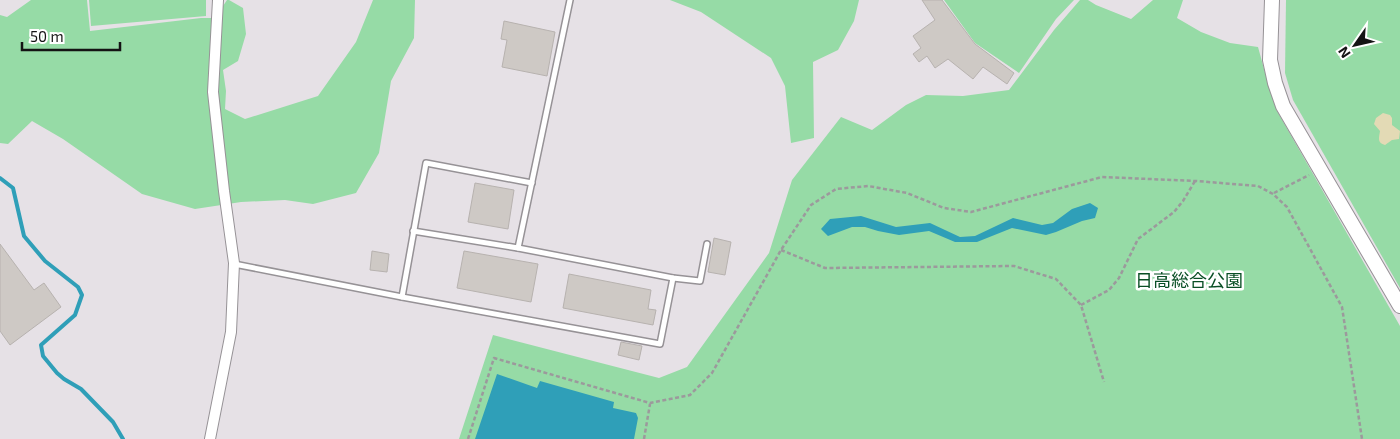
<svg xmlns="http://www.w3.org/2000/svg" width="1400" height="439" font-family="'Exo 2','Noto Sans JP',sans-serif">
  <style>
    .green { fill: #96dba6 }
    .sand { fill: #e3dab5 }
    .water { fill: #2f9fb8 }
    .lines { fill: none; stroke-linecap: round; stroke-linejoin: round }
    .stream { stroke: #2f9fb8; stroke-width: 4 }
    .building { fill: #cec9c5; stroke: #b7b2af }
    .service-casing { stroke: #969296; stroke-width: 8 }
    .minor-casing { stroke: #969296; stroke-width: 12 }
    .tertiary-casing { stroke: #969296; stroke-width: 16 }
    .path { stroke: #9c999c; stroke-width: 2.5; stroke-dasharray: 4 2.5; stroke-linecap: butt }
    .service { stroke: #fff; stroke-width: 5 }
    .minor { stroke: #fff; stroke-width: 10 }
    .tertiary { stroke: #fff; stroke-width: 14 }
    .labels { text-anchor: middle; stroke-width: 5; stroke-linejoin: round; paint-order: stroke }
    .park-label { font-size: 18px; fill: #094f25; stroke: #fff }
  </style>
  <rect width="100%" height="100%" fill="#e6e1e6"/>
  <!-- green -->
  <g class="green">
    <polygon points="31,0 87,0 90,31 201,18 215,18 227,0 229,0 243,8 246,34 238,61 223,70 226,91 225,109 245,119 318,96 356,42 373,0 415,0 414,38 391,81 379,153 356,193 313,204 285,200 241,202 195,209 142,194 63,139 32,121 8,144 0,143 0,15 7,17"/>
    <polygon points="89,0 206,0 206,16 91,26"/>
    <polygon points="670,0 859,0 854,21 838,50 813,62 814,138 791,143 785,86 771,58 701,12"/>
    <polygon points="944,0 1074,0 1056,19 1019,73 975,43"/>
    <polygon points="1080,0 1088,0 1096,5 1131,19 1153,0 1183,0 1177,18 1201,32 1230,43 1258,47 1269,87 1277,111 1400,326 1400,439 459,439 493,335 659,378 687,367 769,253 792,180 841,117 872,130 906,105 926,95 963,96 1009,90 1054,30"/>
    <polygon points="1286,0 1400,0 1400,288 1293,100 1285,73"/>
  </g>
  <!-- sand -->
  <path class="sand" d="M1383,113L1390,115L1392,118V125L1400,131L1399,139L1392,140L1385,145C1377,143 1379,138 1380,131L1374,124L1376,118Z"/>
  <!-- water -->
  <g class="water">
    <polygon points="1090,203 1098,208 1095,218 1082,221 1056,232 1046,235 1012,228 977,242 955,242 929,231 899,235 878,231 865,227 852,227 828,236 821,229 830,219 861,216 896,227 930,223 960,237 975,236 1013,218 1042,225 1053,223 1072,209"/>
    <polygon points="497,374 537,388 540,381 614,402 613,408 636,413 638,418 634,439 475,439"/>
  </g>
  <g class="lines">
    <!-- stream -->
    <polyline class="stream" points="0,178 13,188 24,236 45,261 78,287 82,295 75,315 41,345 43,356 57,373 64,379 81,389 113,422 123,439"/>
  </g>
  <!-- building -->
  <g class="building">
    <polygon points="922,0 942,0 975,44 1014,73 1007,84 983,67 973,79 948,59 935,68 927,56 919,62 913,54 921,48 913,36 935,20"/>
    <polygon points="504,21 555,32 547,76 502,67 507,40 501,39"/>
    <polygon points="475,183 514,190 508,229 468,222"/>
    <polygon points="714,238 731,242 725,275 708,272"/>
    <polygon points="0,244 34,290 44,283 61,307 10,345 0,331"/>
    <polygon points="372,251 389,254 387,272 370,270"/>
    <polygon points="464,251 538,264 531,302 457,288"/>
    <polygon points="569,274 651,290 648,309 656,310 653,325 563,308"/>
    <polygon points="621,342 642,346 639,360 618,355"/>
  </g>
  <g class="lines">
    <defs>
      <g id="service">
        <polyline points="413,231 518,248 673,278 700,281 707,244"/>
        <polyline points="518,248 570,0"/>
        <polyline points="234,264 402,297 660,344 673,278"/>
        <polyline points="402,297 426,163 532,183"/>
      </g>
      <polyline id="minor" points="210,439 231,332 234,263 224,191 213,92 218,0"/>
      <polyline id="tertiary" points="1272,0 1270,60 1275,83 1283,106 1400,306"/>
    </defs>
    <!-- service casing -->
    <use href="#service" class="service-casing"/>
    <!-- minor casing -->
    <use href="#minor" class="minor-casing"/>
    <!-- tertiary casing -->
    <use href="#tertiary" class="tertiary-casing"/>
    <!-- path -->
    <g class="path">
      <polyline points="1274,193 1309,175"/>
      <polyline points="781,250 825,268 1014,266 1056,279 1081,305 1104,382"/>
      <polyline points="1081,305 1109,290 1119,278 1138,239 1174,212 1183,201 1195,181"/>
      <polyline points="468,439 494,358 650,403 690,395 712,373 781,250 811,205 836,189 868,186 907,193 944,208 971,212 1102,177 1196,181 1258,186 1273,194 1287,207 1342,307 1362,439"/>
      <polyline points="644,439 650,404"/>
    </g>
    <!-- service -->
    <use href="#service" class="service"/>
    <!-- minor -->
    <use href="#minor" class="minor"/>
    <!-- tertiary -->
    <use href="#tertiary" class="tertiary"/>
  </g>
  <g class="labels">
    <!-- park labels -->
    <g class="park-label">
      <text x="1189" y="287">日高総合公園</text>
    </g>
  </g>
  <!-- north arrow -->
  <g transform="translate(1355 45) rotate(236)" stroke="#ffffff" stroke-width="4" paint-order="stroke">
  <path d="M0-4L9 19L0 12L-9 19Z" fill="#141314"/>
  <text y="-8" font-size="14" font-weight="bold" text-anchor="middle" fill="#141314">N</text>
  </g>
  <!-- scale -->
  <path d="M22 42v8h98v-8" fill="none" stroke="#141314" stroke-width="2.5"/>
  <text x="30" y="42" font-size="15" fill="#141314" stroke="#ffffff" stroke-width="4" paint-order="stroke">50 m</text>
</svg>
